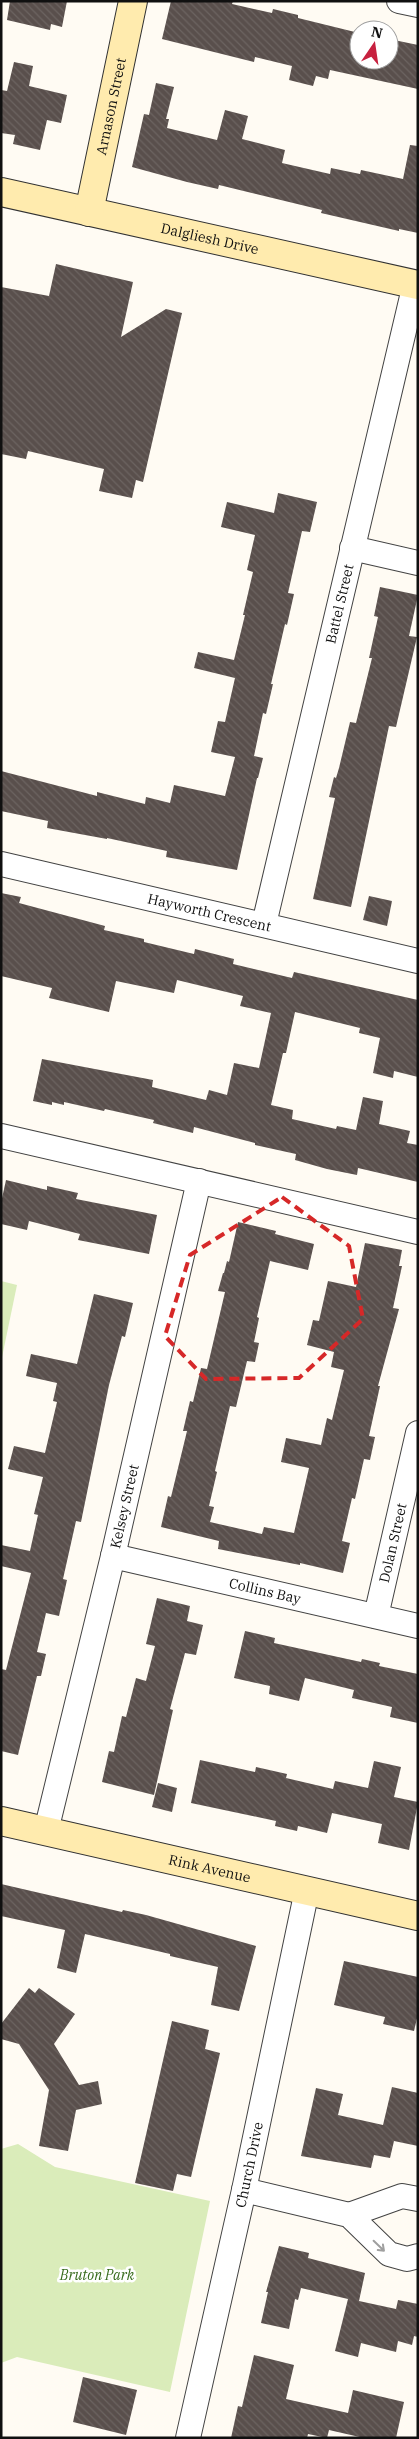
<svg xmlns="http://www.w3.org/2000/svg" width="419" height="2439" font-family="'IBM Plex Serif',serif">
  <style>
    .park { fill: #daecba }
    .building { fill: url(#building-back-hatch) }
    .lines { fill: none; stroke-linecap: round; stroke-linejoin: round }
    .street-casing { stroke: #434343; stroke-width: 26 }
    .secondary-casing { stroke: #323232; stroke-width: 30 }
    .street { stroke: #fff; stroke-width: 24 }
    .secondary { stroke: #ffebae; stroke-width: 28 }
    .oneway { stroke: #9f9f9f }
    .marked { fill: none; stroke: #d62828; stroke-width: 4; stroke-dasharray: 10 6; stroke-linejoin: round }
    .labels { text-anchor: middle; stroke-width: 5; stroke-linejoin: round; paint-order: stroke }
    .street-label { font-size: 14px; fill: #101010; stroke: #fff }
    .park-label { font-size: 14px; font-style: italic; fill: #376b1c; stroke: #fff }
  </style>
  <defs>
    <pattern id="building-back-hatch" width="6" height="6" patternUnits="userSpaceOnUse" patternTransform="scale(1.25)"><rect width="6" height="6" fill="#594f4c"/><path d="M-1 5l2 2M0 0l6 6M5-1l2 2" fill="none" stroke="#6c6461"/></pattern>
  </defs>
  <rect width="100%" height="100%" fill="#fffbf3"/>
  <!-- park -->
  <g class="park">
    <polygon points="1,1281 17,1285 1,1362"/>
    <polygon points="18,2144 55,2167 210,2201 170,2392 17,2357 1,2363 1,2149"/>
  </g>
  <!-- building -->
  <g class="building">
    <polygon points="10,1 67,1 62,27 51,24 50,30 7,20"/>
    <polygon points="171,1 233,1 232,4 272,13 273,9 298,15 298,18 359,33 359,60 389,60 394,40 418,45 418,89 330,70 328,79 316,76 313,86 289,80 292,66 255,57 254,62 162,39"/>
    <polygon points="14,62 33,66 29,86 67,95 61,123 47,120 40,150 13,144 15,135 1,133 1,90 7,91"/>
    <polygon points="156,83 174,87 166,119 169,119 167,128 217,140 225,110 248,116 242,139 285,150 282,163 330,174 331,168 360,174 361,170 403,179 410,145 418,146 418,233 399,229 399,231 321,213 322,210 219,185 218,189 187,182 132,167 144,114 149,115"/>
    <polygon points="56,264 133,282 121,337 166,309 182,313 143,482 136,480 132,498 99,491 104,469 28,451 26,459 1,454 1,287 49,296"/>
    <polygon points="278,493 317,502 310,532 302,531 288,593 294,594 287,625 285,624 271,684 273,684 266,714 263,713 254,756 263,758 258,778 257,778 237,870 166,857 167,851 107,838 107,839 47,828 48,821 1,811 1,771 97,796 97,792 145,804 146,797 170,803 174,785 225,796 235,757 211,752 218,721 225,722 235,678 194,668 198,652 234,660 245,615 243,615 253,572 247,570 255,535 221,527 227,502 274,513"/>
    <polygon points="380,587 418,595 409,636 417,637 396,727 389,726 351,907 313,899 335,798 329,797 334,777 336,778 339,768 350,722 356,723 372,658 369,658 378,617 374,616"/>
    <polygon points="1,893 21,897 19,903 105,926 104,930 144,939 144,942 194,954 195,949 234,959 233,964 292,978 294,972 418,1000 418,1077 394,1071 393,1078 373,1073 380,1038 359,1033 360,1028 295,1012 286,1053 283,1053 271,1105 293,1110 292,1119 336,1129 337,1126 356,1130 363,1097 383,1101 379,1124 410,1131 407,1143 418,1145 418,1182 358,1168 357,1175 327,1169 295,1160 296,1154 255,1145 255,1143 194,1127 193,1133 153,1123 154,1120 105,1109 104,1111 64,1102 64,1105 52,1102 52,1105 33,1101 42,1059 153,1080 152,1087 206,1100 209,1090 227,1095 234,1063 259,1068 271,1013 240,1006 243,996 177,980 174,993 116,981 109,1012 49,998 52,988 1,976"/>
    <polygon points="369,896 392,901 387,926 363,920"/>
    <polygon points="6,1180 47,1190 47,1186 78,1193 76,1199 157,1215 149,1254 78,1240 80,1234 29,1221 27,1230 1,1224 1,1203"/>
    <polygon points="238,1222 276,1231 275,1234 314,1244 308,1270 270,1261 257,1317 259,1318 254,1342 259,1343 255,1362 247,1361 236,1407 230,1406 215,1471 217,1472 209,1506 214,1507 210,1522 262,1534 264,1527 294,1533 309,1468 281,1462 286,1438 321,1445 327,1418 332,1420 344,1370 331,1367 334,1352 307,1345 313,1320 319,1321 328,1281 356,1287 365,1243 402,1250 399,1266 402,1266 393,1308 399,1309 378,1386 380,1386 369,1436 375,1437 370,1460 364,1459 355,1499 352,1498 342,1541 350,1543 343,1573 300,1563 300,1565 218,1549 219,1541 161,1527 168,1496 171,1497 187,1431 183,1431 190,1401 193,1402 201,1368 207,1369 225,1292 218,1291 223,1273 224,1273 227,1261 229,1262"/>
    <polygon points="94,1294 133,1303 125,1337 122,1336 109,1385 81,1522 76,1521 63,1579 67,1580 59,1616 46,1613 37,1652 46,1654 41,1676 37,1676 18,1755 1,1751 1,1669 6,1670 31,1573 1,1566 1,1545 30,1551 38,1515 34,1514 43,1477 8,1469 14,1446 45,1453 57,1402 53,1401 57,1383 26,1376 31,1354 77,1364"/>
    <polygon points="157,1598 190,1606 187,1621 203,1625 196,1655 185,1653 170,1709 173,1710 154,1795 102,1782 109,1751 114,1752 122,1716 126,1717 136,1678 146,1681 155,1646 146,1644"/>
    <polygon points="245,1631 275,1638 274,1643 361,1662 362,1659 380,1663 379,1666 418,1674 418,1723 390,1717 392,1707 352,1698 354,1690 305,1678 299,1701 269,1694 270,1686 234,1678"/>
    <polygon points="200,1760 255,1772 256,1767 287,1774 286,1778 333,1789 335,1781 368,1788 374,1761 401,1767 394,1797 418,1802 409,1850 378,1843 382,1824 332,1813 327,1833 298,1826 297,1831 275,1826 276,1821 191,1803"/>
    <polygon points="158,1783 177,1788 172,1812 152,1807"/>
    <polygon points="1,1884 122,1912 123,1910 146,1915 256,1946 239,2011 211,2005 218,1967 170,1956 170,1954 85,1934 76,1973 57,1968 65,1930 1,1916"/>
    <polygon points="344,1961 418,1977 418,2014 414,2031 383,2024 385,2017 334,2005"/>
    <polygon points="29,1988 35,1993 39,1988 75,2014 54,2044 79,2085 98,2081 102,2104 76,2110 68,2151 39,2146 49,2090 19,2044 1,2039 1,2024"/>
    <polygon points="172,2021 209,2030 205,2049 220,2053 191,2177 177,2174 173,2191 135,2183"/>
    <polygon points="392,2087 418,2093 418,2146 394,2141 390,2158 374,2155 371,2168 301,2156 316,2088 343,2094 338,2115 383,2125"/>
    <polygon points="279,2246 309,2253 308,2258 365,2273 359,2301 396,2309 398,2300 418,2304 418,2337 414,2336 412,2345 398,2341 396,2352 361,2343 358,2357 335,2351 348,2299 301,2288 298,2300 295,2299 289,2329 261,2323 268,2292 266,2292"/>
    <polygon points="254,2355 294,2365 286,2399 348,2413 353,2390 404,2402 396,2438 364,2438 329,2430 327,2438 308,2434 307,2438 231,2438 238,2406 242,2407"/>
    <polygon points="83,2377 137,2390 126,2435 73,2422"/>
  </g>
  <g class="lines">
    <defs>
      <g id="street">
        <polyline points="399,1 418,5"/>
        <polyline points="352,548 418,563"/>
        <path id="s1" d="M1,864L418,961"/>
        <path id="s2" d="M264,924L415,284"/>
        <polyline points="1,1136 418,1232"/>
        <path id="s3" d="M113,1556L418,1626"/>
        <path id="s4" d="M376,1616L418,1433"/>
        <path id="s5" d="M46,1831L113,1556L199,1181"/>
        <polyline points="244,2190 349,2215 389,2254 407,2259 418,2256"/>
        <polyline points="349,2215 402,2196 418,2199"/>
        <path id="s6" d="M188,2438L244,2190L307,1890"/>
      </g>
      <g id="secondary">
        <path id="s7" d="M1,192L418,285"/>
        <path id="s8" d="M89,212L133,1"/>
        <path id="s9" d="M1,1821L418,1916"/>
      </g>
    </defs>
    <!-- street casing -->
    <use href="#street" class="street-casing"/>
    <!-- secondary casing -->
    <use href="#secondary" class="secondary-casing"/>
    <!-- street -->
    <use href="#street" class="street"/>
    <!-- secondary -->
    <use href="#secondary" class="secondary"/>
  </g>
  <!-- one-way arrows -->
  <defs><path id="oneway-shaft" d="M-6 0H5M1.5-3L5.5 0L1.5 3" fill="none" stroke-width="1.6" stroke-linecap="round" stroke-linejoin="round" transform="scale(1.25)"/></defs>
  <use class="oneway" href="#oneway-shaft" transform="translate(379 2246) rotate(44)"/>
  <!-- marked area -->
  <path class="marked" d="M282,1197L349,1246L363,1319L299,1378L206,1379L165,1336L190,1255Z"/>
  <g class="labels">
    <!-- street labels -->
    <g class="street-label">
      <text dy="5" stroke="none"><textPath href="#s8" startOffset="108">Arnason Street</textPath></text>
      <text dy="5" stroke="none"><textPath href="#s7" startOffset="214">Dalgliesh Drive</textPath></text>
      <text dy="5" stroke="none"><textPath href="#s2" startOffset="329">Battel Street</textPath></text>
      <text dy="5" stroke="none"><textPath href="#s1" startOffset="214">Hayworth Crescent</textPath></text>
      <text dy="5" stroke="none"><textPath href="#s5" startOffset="334">Kelsey Street</textPath></text>
      <text dy="5" stroke="none"><textPath href="#s4" startOffset="75">Dolan Street</textPath></text>
      <text dy="5" stroke="none"><textPath href="#s3" startOffset="156">Collins Bay</textPath></text>
      <text dy="5" stroke="none"><textPath href="#s9" startOffset="214">Rink Avenue</textPath></text>
      <text dy="5" stroke="none"><textPath href="#s6" startOffset="280">Church Drive</textPath></text>
    </g>
    <!-- park labels -->
    <g class="park-label">
      <text x="97" y="2280">Bruton Park</text>
    </g>
  </g>
  <!-- border -->
  <rect width="419" height="2439" fill="none" stroke="#101010" stroke-width="5"/>
  <!-- north arrow -->
  <g transform="translate(374 45) rotate(13)"><circle r="24" fill="#ffffff" stroke="#9f9f9f"/>
  <path d="M0-4L9 19L0 12L-9 19Z" fill="#c7213f"/>
  <text y="-8" font-size="14" font-weight="bold" text-anchor="middle" fill="#101010">N</text>
  </g>
</svg>
